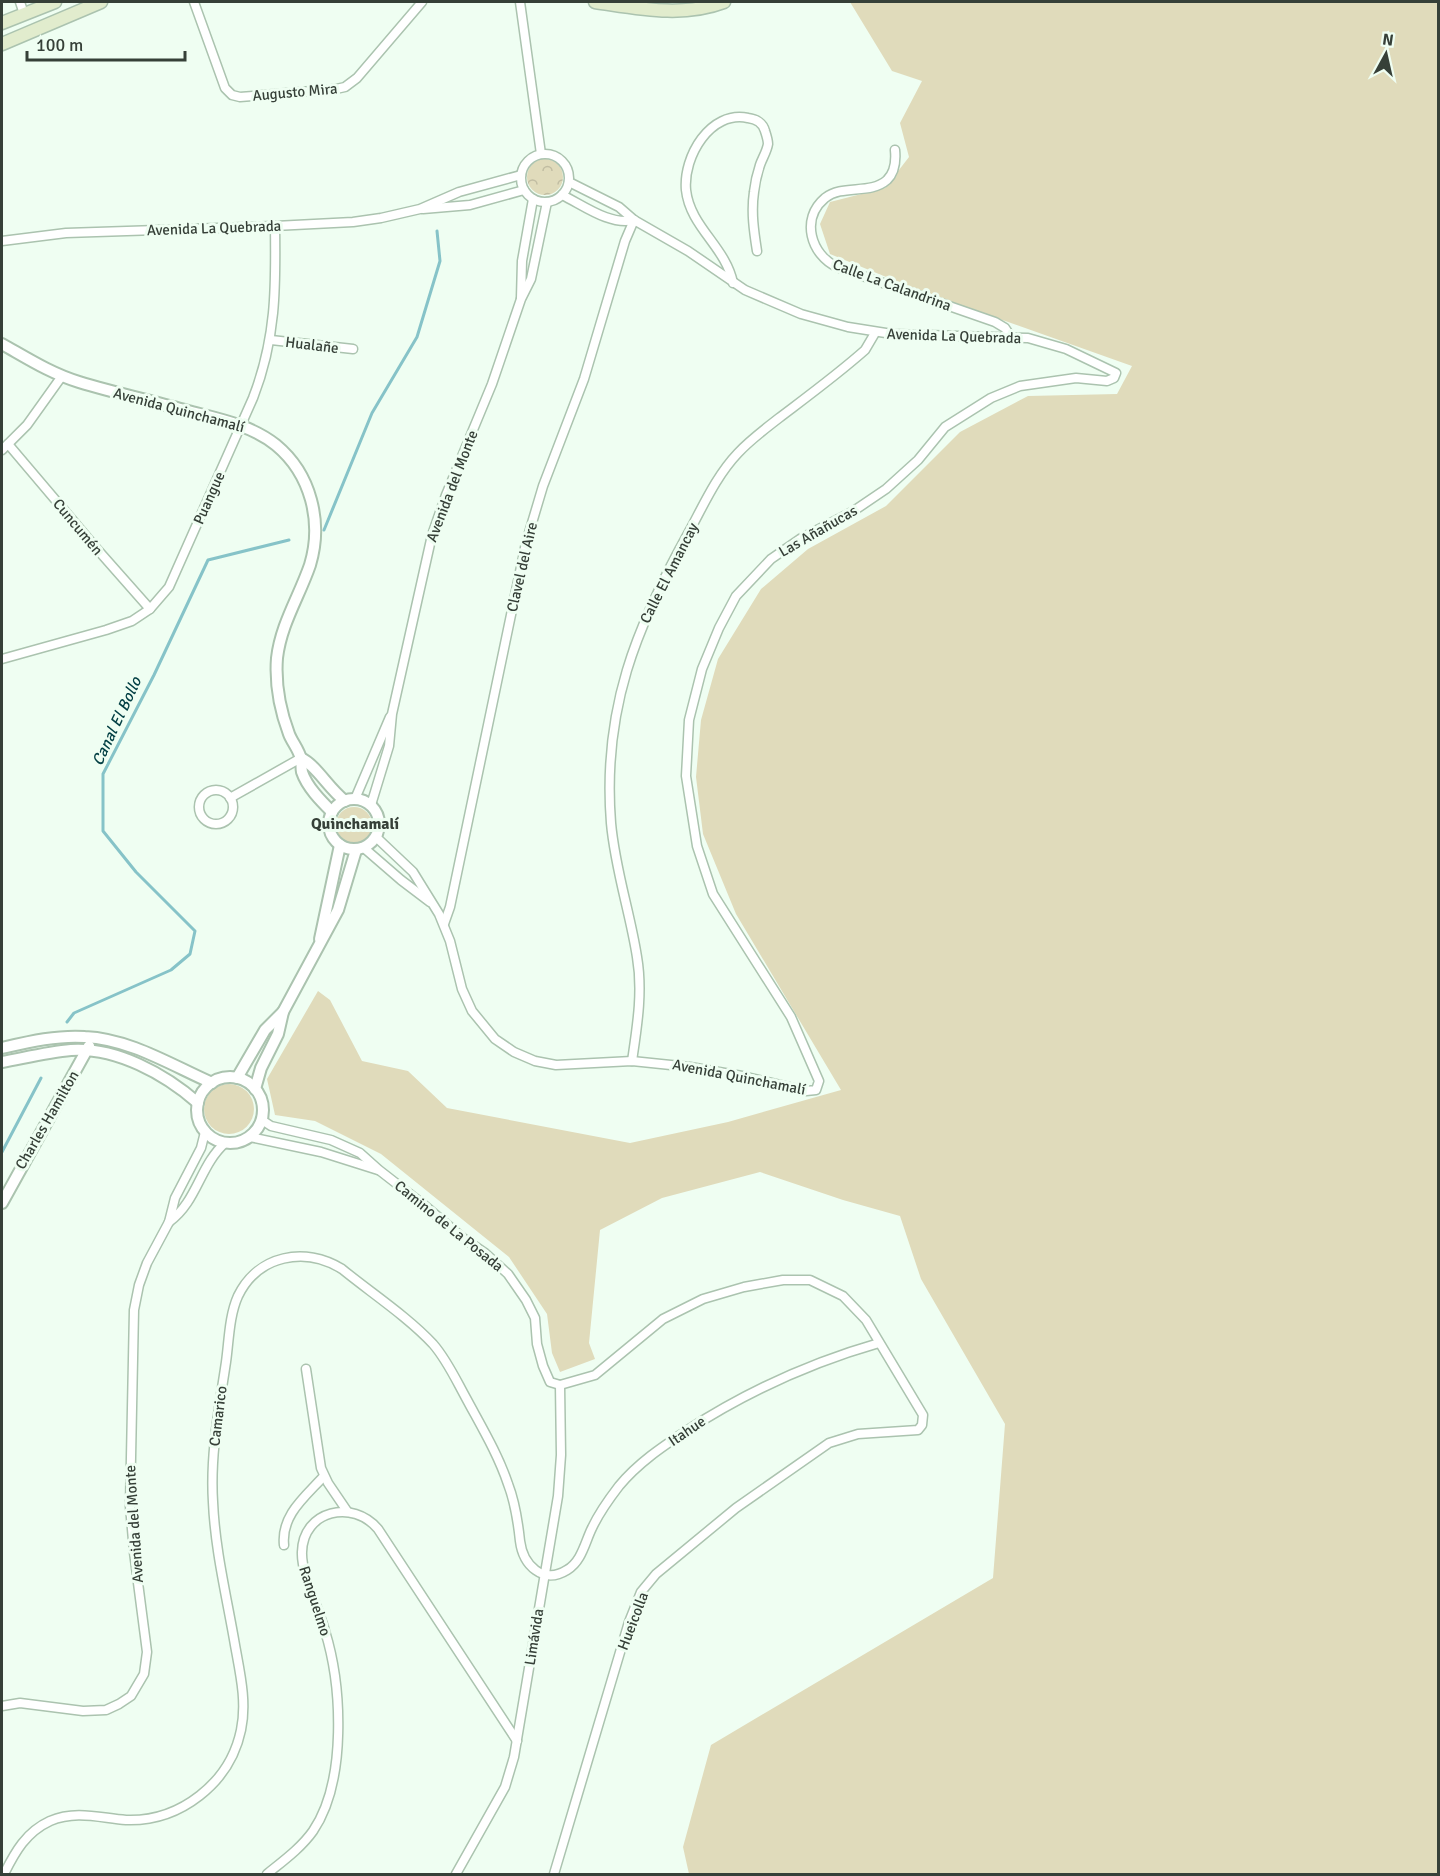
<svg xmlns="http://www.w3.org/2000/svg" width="1440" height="1876" font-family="Signika,sans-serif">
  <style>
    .grass { fill: #e0dbbb }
    .park { fill: url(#park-crowns) }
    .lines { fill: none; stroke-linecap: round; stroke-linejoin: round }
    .stream { stroke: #86c3c8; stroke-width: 3 }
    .minor-casing { stroke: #abc3af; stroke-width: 11 }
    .tertiary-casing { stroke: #abc3af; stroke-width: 14 }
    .secondary-casing { stroke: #abc3af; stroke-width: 15 }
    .minor { stroke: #fff; stroke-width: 8 }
    .tertiary { stroke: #fff; stroke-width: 10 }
    .secondary { stroke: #e1eccd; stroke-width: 12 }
    .labels { text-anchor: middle; stroke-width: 6; stroke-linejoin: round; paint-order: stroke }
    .street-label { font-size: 15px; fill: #364038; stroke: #effef2 }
    .water-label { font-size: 16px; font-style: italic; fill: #044044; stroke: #effef2 }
    .neighbourhood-label { font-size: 16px; font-weight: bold; fill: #364038; stroke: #effef2 }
  </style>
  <defs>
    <pattern id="park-crowns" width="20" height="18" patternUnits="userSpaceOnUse" patternTransform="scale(1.5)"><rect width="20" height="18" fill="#e0dbbb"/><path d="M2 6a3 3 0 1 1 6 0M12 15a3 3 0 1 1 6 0" fill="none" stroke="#c1bda2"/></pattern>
  </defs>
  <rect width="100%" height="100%" fill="#effef2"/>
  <!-- grass -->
  <g class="grass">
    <polygon points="850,2 1438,2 1438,1874 689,1874 683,1847 711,1745 993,1578 1005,1424 921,1279 900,1216 843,1200 760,1172 662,1198 600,1230 589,1343 595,1359 560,1372 552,1353 547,1314 509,1257 381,1154 315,1121 275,1115 267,1079 318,991 330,1000 362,1061 408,1071 447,1108 630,1143 728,1122 841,1090 736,914 703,834 696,777 701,720 718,659 761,589 808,549 886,506 960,432 1028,396 1117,394 1132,366 918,290 830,254 820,224 830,202 885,188 909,157 900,123 922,81 892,71"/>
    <circle cx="354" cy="825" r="18"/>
    <circle cx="229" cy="1109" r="25"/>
  </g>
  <!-- park -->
  <circle class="park" cx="545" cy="177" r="18"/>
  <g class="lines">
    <!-- stream -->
    <g class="stream">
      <polyline points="324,530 372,413 417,337 440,261 437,231"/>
      <polyline points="67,1022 74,1013 171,970 190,954 195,931 136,872 103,831 103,774 154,675 208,560 289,540"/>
      <polyline points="2,1152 41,1078"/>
    </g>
    <defs>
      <g id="minor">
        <polyline points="20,2 24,14"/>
        <polyline points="194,2 225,88 232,95 240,97 336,89 345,87 357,78 422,2"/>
        <polyline points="520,2 541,154"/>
        <path d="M895,150C896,160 895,172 887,180C870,195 843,184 825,198C800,219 811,255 837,267L995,322L1005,328L1011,337"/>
        <circle cx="545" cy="178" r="24"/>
        <path d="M562,195C583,205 610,226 634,220"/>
        <polyline points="423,209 470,205 524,190"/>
        <polyline points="2,241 66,233 275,226 353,222 381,218 420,209 459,192 521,175"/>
        <path d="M733,283C726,247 690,227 686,190C683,157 710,110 748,118C756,119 763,123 765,131C766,134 768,141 768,144C767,151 762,159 760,165C757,174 755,183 754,192C751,212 754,232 757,251"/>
        <polyline points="521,298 522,261 533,199"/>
        <polyline points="271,340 353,349"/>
        <polyline points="8,444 97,549 150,609"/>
        <polyline points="2,450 27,425 62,376"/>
        <path d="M2,659L106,630L132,621L150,609L169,587L253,398C276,339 276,288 275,226"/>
        <circle cx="216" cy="807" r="17"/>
        <polyline points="230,798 301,758"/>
        <polyline points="355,799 390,717"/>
        <polyline points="371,805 389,746 392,714 432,535 446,495 492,384 521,299 531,279 547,202"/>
        <polyline points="376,837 413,872 439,914 450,941 462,989 472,1011 495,1039 514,1052 535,1061 556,1065 632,1061 690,1067 742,1076 806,1091 816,1090 819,1081 791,1017 713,894 697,846 686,776 689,720 702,669 719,628 736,596 771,559 800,539 852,512 886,489 918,460 945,427 991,398 1020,386 1076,378 1107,381 1114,378 1116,373 1066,349 1028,338 892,334 848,327 801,314 745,290 688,251 634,220 619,207 569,182"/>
        <polyline points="364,848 401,880 430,902"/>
        <polyline points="444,924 450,907 526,543 543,486 584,379 625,241 634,220"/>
        <path d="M632,1061C637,1027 643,992 637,957C630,912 615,869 611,823C602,710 636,627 690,530C704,504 717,475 738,453C750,440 765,429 779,418C808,396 838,374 865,350L875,333"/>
        <polyline points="262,1120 271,1126 331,1140 360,1153 379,1170 424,1205 463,1238 485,1253 508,1274 526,1300 535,1318 537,1344 543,1366 550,1382 560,1385 595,1375 663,1319 703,1299 744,1287 783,1280 810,1280 843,1296 866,1320 923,1415 922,1425 918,1430 858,1434 829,1443 736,1508 656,1574 641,1592 629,1622 554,1874"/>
        <polyline points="250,1137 321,1152 378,1170"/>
        <path d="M169,1222C197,1202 200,1165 225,1143"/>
        <polyline points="306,1369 321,1468 328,1483 347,1511"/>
        <path d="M284,1545C281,1515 305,1497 324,1476"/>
        <polyline points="2,1706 20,1703 83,1711 106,1710 119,1704 131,1696 144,1674 147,1652 134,1552 130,1506 134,1310 139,1285 147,1263 169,1222 175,1198 201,1148 205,1132"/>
        <path d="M4,1874C15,1852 26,1832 50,1821C76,1810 100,1818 126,1820C180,1822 230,1783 241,1730C247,1702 240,1673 235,1645C227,1598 215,1550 213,1502C210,1455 219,1409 226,1362C229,1341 229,1316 238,1296C258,1255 305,1246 342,1269C370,1292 408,1317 433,1344C447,1360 456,1380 466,1398C481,1426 498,1454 508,1484C515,1502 518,1522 520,1541C523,1565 543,1585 567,1570C582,1561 585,1542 592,1528C599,1513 609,1499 619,1486C638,1463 662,1447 686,1431C746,1392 809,1363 879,1343"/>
        <path d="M267,1874C283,1861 301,1848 313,1831C347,1781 342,1686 325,1631C319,1609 301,1574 302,1552C303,1510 353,1499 378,1529L517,1741"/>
        <polyline points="456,1874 505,1787 514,1757 558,1496 561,1455 560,1385"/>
      </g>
      <g id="tertiary">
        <path d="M2,344C27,358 50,373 79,382C115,393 152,401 188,411C219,419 251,425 276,445C311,474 323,522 310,565C299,597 281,624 277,658C275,684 280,710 289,734C292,742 299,750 301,759C302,763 301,767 302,772C307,787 321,801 332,812"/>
        <path d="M301,758C317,766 328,788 345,801"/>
        <circle cx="354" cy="824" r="25"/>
        <polyline points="320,939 340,845"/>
        <path d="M2,1048C28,1042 57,1035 85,1037C130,1039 171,1065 212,1083"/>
        <path d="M2,1062C24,1058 48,1052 71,1050C116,1047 165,1074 198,1103"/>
        <circle cx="230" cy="1110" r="33"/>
        <polyline points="237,1078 265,1030 283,1012"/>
        <polyline points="255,1089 261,1068 278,1034 283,1012 338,910 356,850"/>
        <polyline points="2,1203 89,1046"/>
      </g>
      <g id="secondary">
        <path d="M595,2C637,8 682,18 724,2"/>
        <polyline points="2,23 55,2"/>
        <polyline points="2,44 101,2"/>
      </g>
    </defs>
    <!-- minor casing -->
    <use href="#minor" class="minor-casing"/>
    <!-- tertiary casing -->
    <use href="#tertiary" class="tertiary-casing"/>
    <!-- secondary casing -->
    <use href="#secondary" class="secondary-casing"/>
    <!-- minor -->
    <use href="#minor" class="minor"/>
    <!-- tertiary -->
    <use href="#tertiary" class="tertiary"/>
    <!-- secondary -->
    <use href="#secondary" class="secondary"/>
  </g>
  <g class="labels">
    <!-- street labels -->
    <g class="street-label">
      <text transform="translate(295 92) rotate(-5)" y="5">Augusto Mira</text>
      <text transform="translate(214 228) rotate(-2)" y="5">Avenida La Quebrada</text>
      <text transform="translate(892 285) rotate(20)" y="5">Calle La Calandrina</text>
      <text transform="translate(954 336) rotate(2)" y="5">Avenida La Quebrada</text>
      <text transform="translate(312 345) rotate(7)" y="5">Hualañe</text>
      <text transform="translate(179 410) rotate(15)" y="5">Avenida Quinchamalí</text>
      <text transform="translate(452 486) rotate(-69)" y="5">Avenida del Monte</text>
      <text transform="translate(209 498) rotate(-66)" y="5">Puangue</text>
      <text transform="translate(78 527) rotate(50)" y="5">Cuncumén</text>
      <text transform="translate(818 531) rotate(-30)" y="5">Las Añañucas</text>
      <text transform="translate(522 567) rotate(-77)" y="5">Clavel del Aire</text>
      <text transform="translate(669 573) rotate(-63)" y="5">Calle El Amancay</text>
      <text transform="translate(739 1077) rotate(11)" y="5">Avenida Quinchamalí</text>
      <text transform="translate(47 1120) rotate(-60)" y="5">Charles Hamilton</text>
      <text transform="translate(449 1226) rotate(39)" y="5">Camino de La Posada</text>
      <text transform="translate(218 1416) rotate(-83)" y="5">Camarico</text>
      <text transform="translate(687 1431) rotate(-34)" y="5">Itahue</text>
      <text transform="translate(134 1524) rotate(-94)" y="5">Avenida del Monte</text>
      <text transform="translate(315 1601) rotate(72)" y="5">Ranguelmo</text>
      <text transform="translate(633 1621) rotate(-69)" y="5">Hueicolla</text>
      <text transform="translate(534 1637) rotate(-81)" y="5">Limávida</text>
    </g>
    <!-- water labels -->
    <g class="water-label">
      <text transform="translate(116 721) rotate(-65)" y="6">Canal El Bollo</text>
    </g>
    <!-- neighbourhood labels -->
    <g class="neighbourhood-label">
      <text x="355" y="829">Quinchamalí</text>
    </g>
  </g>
  <!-- border -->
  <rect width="1440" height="1876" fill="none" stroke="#364038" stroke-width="6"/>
  <!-- north arrow -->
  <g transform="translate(1386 54) rotate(8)" stroke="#effef2" stroke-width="4.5" paint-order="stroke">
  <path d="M0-4.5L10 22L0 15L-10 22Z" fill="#364038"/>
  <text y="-9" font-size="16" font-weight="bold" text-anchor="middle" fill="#364038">N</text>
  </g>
  <!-- scale -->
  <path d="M27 51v9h158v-9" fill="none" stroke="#364038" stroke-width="3"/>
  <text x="36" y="51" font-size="18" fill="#364038" stroke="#effef2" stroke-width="4.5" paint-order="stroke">100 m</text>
</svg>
